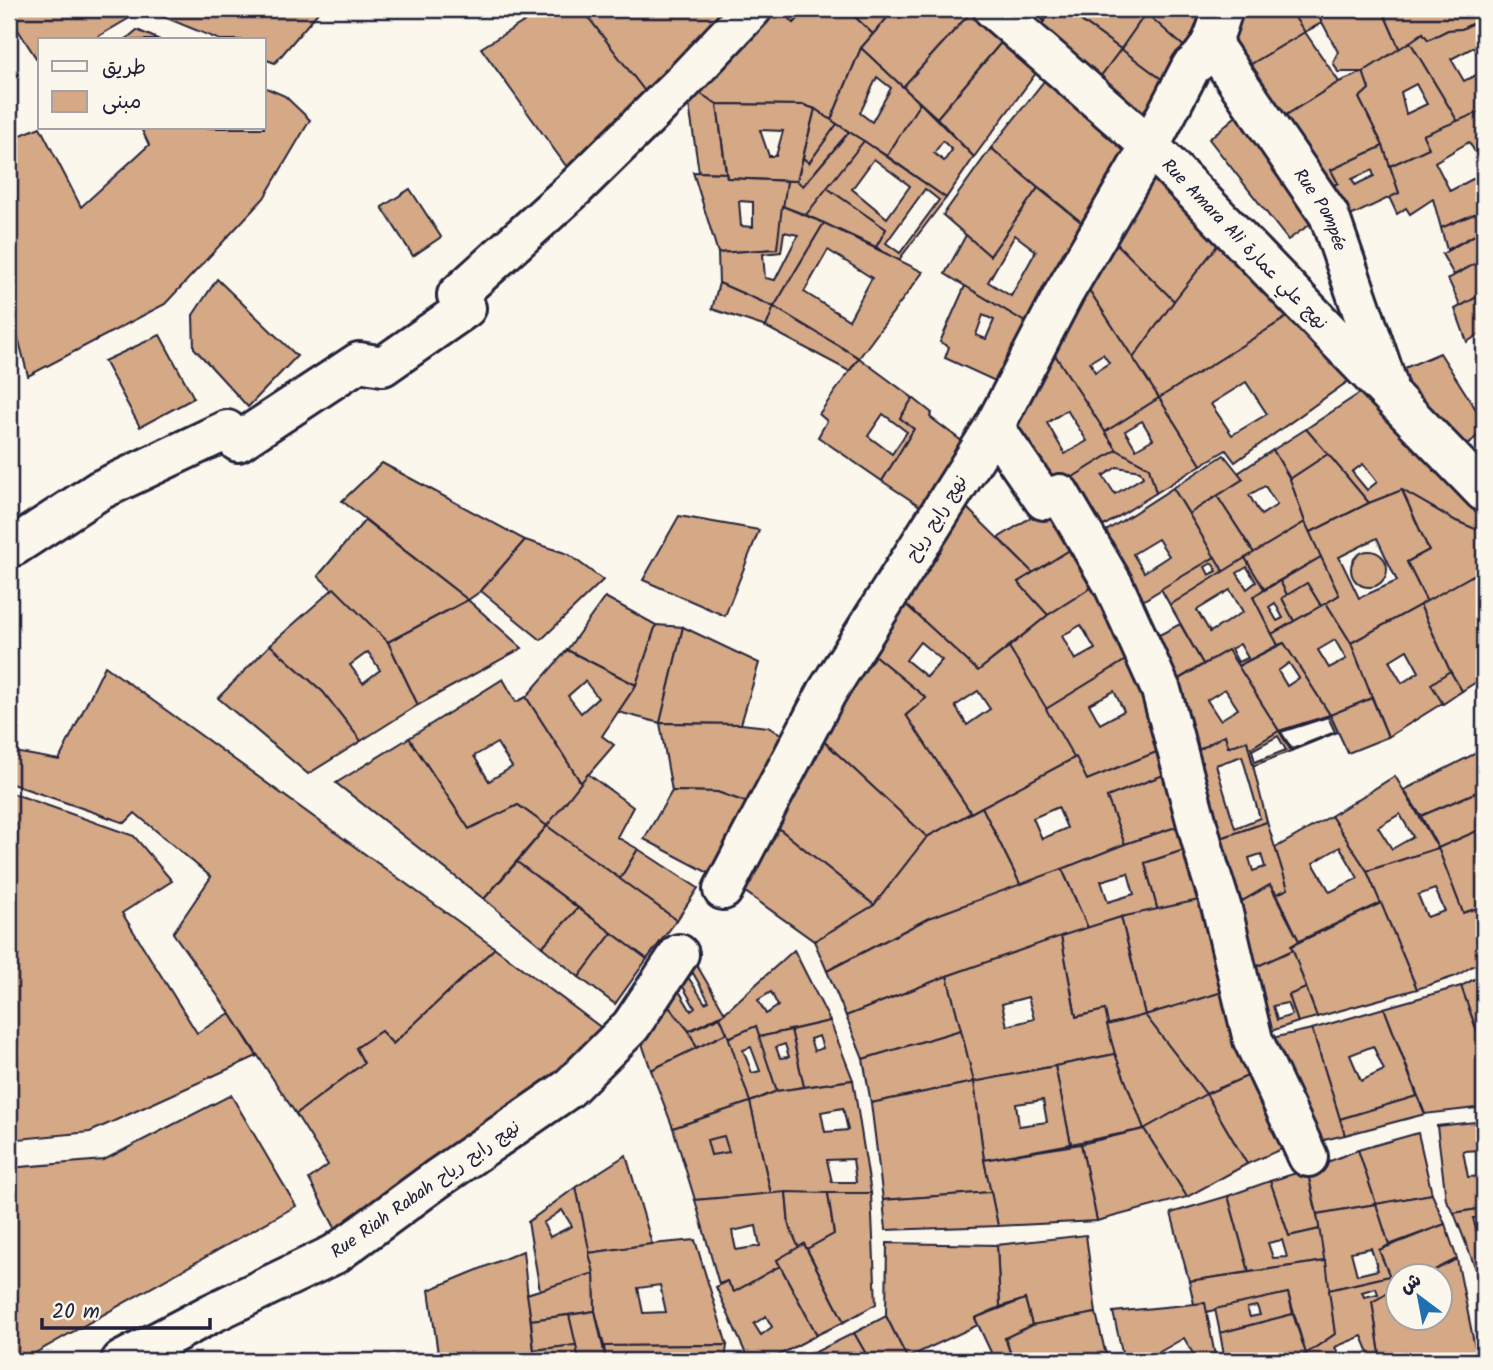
<svg xmlns="http://www.w3.org/2000/svg" width="1493" height="1370" font-family="Kalam,'Playpen Sans Arabic',sans-serif">
  <style>
    .building { fill: #d5a886; stroke: #22223b; stroke-width: 2; fill-rule: evenodd }
    .lines { fill: none; stroke-linecap: round; stroke-linejoin: round }
    .minor-casing { stroke: #22223b; stroke-width: 44 }
    .minor { stroke: #fbf7ec; stroke-width: 38 }
    .labels { text-anchor: middle; stroke-width: 5; stroke-linejoin: round; paint-order: stroke }
    .street-label { font-size: 18px; fill: #22223b; stroke: #fbf7ec }
  </style>
  <rect width="100%" height="100%" fill="#fbf7ec"/>
  <filter id="ink" filterUnits="userSpaceOnUse"><feTurbulence type="fractalNoise" baseFrequency=".0143" numOctaves="2"/><feDisplacementMap in="SourceGraphic" scale="14" xChannelSelector="R" yChannelSelector="G"/><feConvolveMatrix kernelMatrix="1 2 1 2 8 2 1 2 1" color-interpolation-filters="sRGB"/></filter>
  <g filter="url(#ink)">
    <!-- building -->
    <g class="building">
      <polygon points="9,9 321,9 275,63 264,59 264,40 220,40 145,9 92,40 40,40 40,64 9,16"/>
      <polygon points="545,9 582,9 654,103 574,177 481,48"/>
      <polygon points="582,9 724,9 736,20 654,103"/>
      <polygon points="763,9 779,9 794,23 807,9 847,9 873,34 861,48 831,120 815,109 804,105 717,104 686,85"/>
      <polygon points="779,9 807,9 794,23"/>
      <polygon points="847,9 895,9 873,34"/>
      <polygon points="895,9 973,10 903,87 861,48"/>
      <polygon points="1017,9 1032,9 1044,21 1039,28"/>
      <polygon points="1032,9 1054,9 1044,21"/>
      <polygon points="1054,9 1064,9 1121,49 1098,80 1039,28"/>
      <polygon points="1064,9 1092,9 1083,22"/>
      <polygon points="1092,9 1139,9 1146,13 1121,49 1083,22"/>
      <polygon points="1139,9 1216,9 1189,51"/>
      <polygon points="1230,9 1289,9 1305,32 1238,72 1221,45"/>
      <polygon points="1289,9 1315,9 1322,23 1305,32"/>
      <polygon points="1315,9 1382,9 1400,50 1363,72 1338,72 1333,62 1338,52"/>
      <polygon points="1382,9 1484,9 1479,13 1483,18 1462,29 1448,30 1428,40 1423,33 1400,50"/>
      <polygon points="973,10 1005,38 937,118 903,87"/>
      <polygon points="1146,13 1189,51 1168,84 1121,49"/>
      <polygon points="1483,18 1484,65 1474,47 1451,59 1464,81 1484,71 1484,110 1458,122 1410,42 1423,33 1428,40 1448,30 1462,29"/>
      <polygon points="137,30 160,40 125,40"/>
      <polygon points="1305,32 1339,82 1272,124 1238,72"/>
      <polygon points="1005,38 1039,69 974,157 937,118"/>
      <path d="M1410,42L1458,122L1423,135L1429,148L1390,166L1383,146L1359,98L1369,89L1363,72ZM1416,84L1427,104L1406,114L1401,92Z"/>
      <path d="M861,48L920,103L887,156L831,120ZM877,77L891,88L872,122L860,113Z"/>
      <polygon points="1121,49 1168,84 1144,120 1098,80"/>
      <polygon points="1363,72 1369,89 1359,98 1383,146 1331,170 1338,183 1321,192 1272,124 1339,82"/>
      <polygon points="1048,76 1134,155 1091,230 991,148"/>
      <polygon points="686,85 717,104 726,173 699,172"/>
      <polygon points="264,87 285,96 310,120 264,198 165,304 28,376 9,302 9,140 40,127 81,207 149,145 141,128 264,128"/>
      <path d="M920,103L974,157L946,198L887,156ZM943,141L952,150L944,161L934,153Z"/>
      <path d="M717,104L804,105L815,109L797,181L727,178ZM760,130L783,131L776,156H769Z"/>
      <polygon points="1248,106 1323,215 1288,240 1209,139"/>
      <polygon points="815,109 837,124 809,163 803,158"/>
      <polygon points="1484,110 1484,167 1469,142 1435,162 1450,191 1484,173 1484,210 1441,228 1433,199 1410,214 1406,208 1397,214 1389,197 1399,193 1390,166 1429,148 1423,135"/>
      <polygon points="837,124 849,132 803,186 797,181 803,158 809,163"/>
      <polygon points="849,132 864,141 806,215 782,206 787,181 797,181 803,186"/>
      <path d="M864,141L946,198L898,261L876,247L886,229L827,188ZM874,159L910,186L887,218L852,189ZM925,189L939,200L900,253L886,243Z"/>
      <path d="M1383,146L1399,193L1338,222L1321,192L1338,183L1331,170ZM1372,170L1374,176L1355,185L1352,179Z"/>
      <polygon points="991,148 1038,188 990,256 943,215"/>
      <path d="M693,172L726,173L727,178L787,181L777,249L718,253ZM739,201L753,202V227L741,226Z"/>
      <polygon points="1155,175 1221,241 1174,301 1115,242"/>
      <polygon points="827,188 886,229 876,247 806,215"/>
      <path d="M1038,188L1091,230L1035,328L945,274L966,235L990,256ZM1015,235L1036,251L1011,296L988,282Z"/>
      <polygon points="410,189 441,237 413,256 382,207"/>
      <path d="M782,206L824,223L774,307L719,283L718,253L777,249ZM784,232L798,235L775,280L765,278L763,254L781,252Z"/>
      <polygon points="1484,210 1484,230 1447,250 1441,228"/>
      <path d="M824,223L923,272L859,358L774,307ZM828,250L872,278L849,320L804,292Z"/>
      <polygon points="1484,230 1484,259 1454,275 1442,254"/>
      <polygon points="1221,241 1292,314 1159,398 1133,358 1174,301"/>
      <polygon points="1115,242 1174,301 1133,358 1089,290"/>
      <polygon points="1484,259 1484,293 1461,307 1448,279"/>
      <polygon points="217,279 297,356 248,407 194,348 193,315"/>
      <polygon points="719,283 774,307 766,327 712,309"/>
      <path d="M965,286L1035,328L1004,385L945,358L949,347L940,342ZM983,315L994,320L986,339L976,335Z"/>
      <path d="M1089,290L1159,398L1105,432L1053,352ZM1103,354L1109,363L1095,372L1090,362Z"/>
      <polygon points="1484,293 1484,331 1467,342 1455,309"/>
      <polygon points="774,307 859,358 849,371 766,327"/>
      <path d="M1292,314L1354,377L1235,462L1226,450L1201,465L1159,398ZM1246,382L1267,414L1232,435L1211,404Z"/>
      <polygon points="160,335 194,398 140,427 104,361"/>
      <path d="M1053,352L1117,450L1046,494L1005,435ZM1067,410L1087,441L1065,454L1047,423Z"/>
      <polygon points="1440,353 1484,422 1484,428 1467,447 1388,375"/>
      <path d="M859,358L913,398L900,418L914,429L882,481L818,437L827,421L819,414ZM883,414L907,432L892,454L868,436Z"/>
      <path d="M1366,389L1484,510V524L1475,529L1456,521L1402,490L1369,503L1306,429ZM1363,464L1377,482L1367,490L1352,472Z"/>
      <polygon points="913,398 932,413 930,417 967,445 929,512 882,481 914,429 900,418"/>
      <path d="M1159,398L1201,465L1156,493L1149,468L1117,450L1105,432ZM1142,421L1153,439L1136,449L1125,431Z"/>
      <polygon points="1306,429 1328,454 1290,479 1273,450"/>
      <path d="M1117,450L1149,468L1156,493L1089,535L1060,485ZM1117,467L1140,471L1143,477L1115,494L1103,476Z"/>
      <path d="M1273,450L1290,479L1305,522L1254,553L1217,496L1243,479L1238,473ZM1265,486L1277,505L1261,515L1249,495Z"/>
      <polygon points="1328,454 1369,503 1309,533 1290,479"/>
      <polygon points="1224,455 1243,479 1189,514 1173,488"/>
      <polygon points="382,463 525,540 481,591 468,600 342,501"/>
      <path d="M1173,488L1215,557L1129,609L1092,540ZM1158,539L1169,556L1144,572L1133,554Z"/>
      <path d="M1402,490L1429,550L1407,562L1427,602L1351,643L1326,603L1339,595L1309,533L1369,503ZM1377,538L1397,581L1359,598L1339,557Z"/>
      <polygon points="1402,490 1456,521 1475,529 1484,524 1484,569 1427,602 1407,562 1429,550"/>
      <polygon points="1217,496 1254,553 1224,573 1189,514"/>
      <polygon points="1055,502 1078,545 1033,573 998,538"/>
      <polygon points="963,504 1033,573 1018,582 1048,615 978,671 903,602"/>
      <polygon points="679,516 759,530 725,616 643,580"/>
      <polygon points="365,520 468,600 388,642 318,576"/>
      <polygon points="1305,522 1321,557 1264,589 1245,558"/>
      <polygon points="525,540 568,554 603,580 541,640 481,591"/>
      <polygon points="1078,545 1100,582 1048,615 1018,582"/>
      <circle cx="1369" cy="569" r="18"/>
      <path d="M1215,557L1224,573L1170,605L1161,589ZM1212,563L1217,571L1209,575L1205,567Z"/>
      <polygon points="1321,557 1339,595 1321,606 1307,583 1287,595 1280,581"/>
      <path d="M1245,558L1264,589L1253,597L1278,645L1238,666L1228,650L1203,664L1170,605ZM1247,567L1256,582L1247,589L1237,573ZM1230,590L1243,612L1210,632L1197,610ZM1240,644L1248,658L1238,662L1231,649Z"/>
      <polygon points="1484,569 1484,677 1462,691 1450,671 1420,605"/>
      <path d="M1280,581L1287,595L1282,598L1294,621L1272,634L1253,597ZM1275,603L1283,618L1277,621L1269,607Z"/>
      <path d="M1100,582L1136,654L1046,709L1009,647L1048,615ZM1081,625L1095,649L1075,660L1062,636Z"/>
      <polygon points="1307,583 1321,606 1294,621 1282,598"/>
      <path d="M334,588L388,642L418,705L361,741L323,692L270,645ZM368,652L380,670L363,683L350,665Z"/>
      <polygon points="605,597 656,625 636,685 567,650"/>
      <polygon points="468,600 522,648 418,705 388,642"/>
      <path d="M903,602L978,671L1009,647L1076,757L971,813L906,715L926,698L868,650ZM920,642L942,660L927,677L906,660ZM978,691L990,709L967,725L955,706Z"/>
      <path d="M1326,603L1351,643L1372,698L1330,715L1284,643L1278,645L1272,634ZM1335,640L1346,659L1329,668L1318,650Z"/>
      <path d="M1420,605L1450,671L1462,691L1388,737L1351,643ZM1407,650L1419,672L1402,683L1389,661Z"/>
      <polygon points="1180,624 1203,664 1165,687 1144,643"/>
      <polygon points="656,625 683,627 660,723 618,712 636,685"/>
      <polygon points="683,627 759,663 741,724 660,723"/>
      <path d="M1284,643L1330,715L1279,731L1238,666ZM1289,663L1299,678L1287,686L1278,671Z"/>
      <polygon points="270,645 323,692 361,741 308,774 218,698"/>
      <path d="M567,650L636,685L602,736L614,745L581,783L526,697ZM585,681L598,698L581,713L568,696Z"/>
      <polygon points="868,650 926,698 906,715 971,813 927,837 818,736"/>
      <path d="M1228,650L1279,731L1249,749L1247,741L1228,747L1225,735L1199,750L1197,741L1187,746L1161,690ZM1225,689L1238,709L1220,720L1207,700Z"/>
      <path d="M1136,654L1169,747L1087,780L1046,709ZM1114,691L1124,711L1100,724L1089,704Z"/>
      <polygon points="105,666 495,948 393,1044 381,1031 356,1048 364,1063 296,1114 230,1013 173,933 211,877 135,813 125,823 9,783 9,751 59,760"/>
      <polygon points="1450,671 1462,691 1443,704 1431,684"/>
      <path d="M503,679L516,702L526,697L581,783L547,826L518,805L469,829L409,738ZM497,743L512,767L489,781L474,756Z"/>
      <polygon points="1372,698 1388,737 1348,753 1330,715"/>
      <path d="M1330,715L1338,732L1291,751L1279,731ZM1328,717L1335,732L1292,749L1281,732Z"/>
      <polygon points="660,723 741,724 768,727 789,738 754,805 717,792 672,791"/>
      <path d="M1279,731L1291,751L1253,766L1249,749ZM1278,736L1286,750L1255,762L1252,750Z"/>
      <path d="M1225,735L1228,747L1247,741L1267,822L1207,843L1187,746L1197,741L1199,750ZM1242,756L1260,818L1235,828L1216,765Z"/>
      <polygon points="818,736 927,837 874,905 772,823"/>
      <polygon points="409,738 469,829 518,805 547,826 484,899 336,783"/>
      <path d="M1169,747L1174,771L1107,797L1125,844L1021,886L982,807L1076,757L1087,780ZM1058,807L1067,828L1042,839L1033,818Z"/>
      <polygon points="1476,753 1484,770 1484,789 1421,816 1404,790"/>
      <polygon points="1174,771 1188,823 1125,844 1107,797"/>
      <polygon points="588,774 633,807 617,837 638,849 620,879 547,826"/>
      <path d="M1395,776L1438,848L1367,871L1331,816ZM1400,814L1413,837L1392,849L1378,827Z"/>
      <polygon points="1484,789 1484,828 1438,848 1421,816"/>
      <polygon points="672,791 717,792 754,805 712,875 644,839"/>
      <polygon points="9,792 134,836 172,881 122,913 197,1033 230,1013 257,1056 90,1132 9,1140"/>
      <polygon points="982,807 1021,886 929,918 827,971 814,941 874,905 927,837"/>
      <path d="M1331,816L1367,871L1381,903L1299,941L1277,894L1288,889L1275,848ZM1340,847L1358,878L1330,892L1313,863Z"/>
      <path d="M1267,822L1288,889L1277,894L1270,885L1227,910L1207,843ZM1261,854L1265,867L1253,871L1249,858Z"/>
      <polygon points="772,823 874,905 814,941 734,884"/>
      <path d="M1188,823L1193,847L1145,863L1158,911L1121,917L1088,928L1062,869L1125,844ZM1128,873L1134,894L1108,902L1101,881Z"/>
      <polygon points="547,826 677,920 647,959 517,862"/>
      <polygon points="1484,828 1484,855 1478,857 1484,871 1484,906 1463,913 1438,848"/>
      <polygon points="1193,847 1208,898 1158,911 1145,863"/>
      <path d="M1438,848L1463,913L1484,906V959L1456,976L1417,989L1367,871ZM1435,889L1445,911L1427,917L1418,895Z"/>
      <polygon points="638,849 698,888 677,920 620,879"/>
      <polygon points="517,862 578,908 542,947 484,899"/>
      <polygon points="1062,869 1088,928 947,976 846,1016 827,971 929,918"/>
      <polygon points="1270,885 1299,941 1291,946 1293,950 1245,972 1227,910"/>
      <polygon points="1208,898 1233,989 1145,1015 1121,917"/>
      <polygon points="1381,903 1417,989 1317,1017 1291,946"/>
      <polygon points="578,908 612,933 579,977 542,947"/>
      <polygon points="1121,917 1145,1015 1107,1025 1105,1010 1076,1017 1061,936"/>
      <polygon points="612,933 647,959 615,1004 579,977"/>
      <path d="M1061,936L1076,1017L1105,1010L1115,1054L974,1082L947,976ZM1028,997L1034,1019L1007,1026L1002,1004Z"/>
      <polygon points="495,948 607,1032 582,1065 342,1241 309,1179 328,1165 296,1114 364,1063 356,1048 381,1031 393,1044"/>
      <path d="M794,950L830,1021L759,1037L756,1026L728,1038L720,1017ZM771,992L778,1006L766,1014L758,1000Z"/>
      <path d="M1293,950L1306,988L1289,995L1298,1022L1259,1035L1245,972ZM1287,1003L1292,1015L1277,1020L1273,1006Z"/>
      <path d="M689,952L725,1013L689,1031L658,994ZM693,973L709,1001L705,1003L688,977ZM681,983L695,1008L691,1011L676,986Z"/>
      <polygon points="1484,974 1484,1031 1478,1034 1461,986"/>
      <polygon points="947,976 961,1030 863,1059 846,1016"/>
      <polygon points="1461,986 1484,1052 1484,1107 1425,1114 1384,1008"/>
      <polygon points="1306,988 1317,1017 1298,1022 1289,995"/>
      <polygon points="1233,989 1257,1072 1206,1094 1145,1015"/>
      <polygon points="658,994 689,1031 697,1048 651,1070 636,1026"/>
      <path d="M1384,1008L1417,1096L1340,1119L1312,1029ZM1373,1046L1384,1070L1361,1081L1350,1055Z"/>
      <polygon points="1145,1015 1206,1094 1144,1129 1115,1054 1107,1025"/>
      <polygon points="720,1017 727,1033 697,1048 689,1031"/>
      <path d="M830,1021L853,1080L804,1087L791,1030ZM819,1036L823,1048L814,1051L810,1039Z"/>
      <path d="M756,1026L777,1091L750,1102L728,1038ZM751,1047L760,1071L752,1073L743,1050Z"/>
      <polygon points="1312,1029 1345,1135 1311,1143 1259,1041"/>
      <path d="M791,1030L804,1087L777,1091L759,1037ZM785,1044L789,1057L780,1058L776,1047Z"/>
      <polygon points="961,1030 974,1082 871,1103 863,1059"/>
      <polygon points="727,1033 750,1102 673,1128 651,1070"/>
      <polygon points="1115,1054 1144,1129 1071,1144 1055,1066"/>
      <path d="M1055,1066L1071,1144L984,1160L974,1082ZM1043,1100L1047,1122L1019,1126L1016,1104Z"/>
      <polygon points="1257,1072 1291,1145 1247,1164 1206,1094"/>
      <path d="M853,1080L871,1193L771,1194L750,1102L777,1091ZM843,1108L848,1130L825,1132L821,1112ZM853,1159L856,1182H832L827,1160Z"/>
      <polygon points="974,1082 984,1160 991,1192 883,1200 871,1103"/>
      <polygon points="1206,1094 1247,1164 1187,1197 1144,1129"/>
      <polygon points="231,1095 296,1206 21,1361 9,1361 9,1168 104,1160"/>
      <polygon points="1417,1096 1425,1114 1345,1135 1340,1119"/>
      <polygon points="750,1102 771,1194 695,1200 673,1128"/>
      <polygon points="1484,1121 1484,1150 1463,1151 1468,1177 1484,1176 1484,1208 1454,1213 1446,1200 1437,1126"/>
      <polygon points="1144,1129 1187,1197 1097,1221 1081,1144"/>
      <polygon points="1418,1133 1432,1194 1376,1204 1358,1150"/>
      <polygon points="724,1136 729,1152 711,1155 707,1140"/>
      <polygon points="1081,1144 1097,1221 998,1226 984,1160"/>
      <polygon points="1358,1150 1376,1204 1317,1214 1307,1170"/>
      <polygon points="626,1155 652,1244 589,1253 576,1187"/>
      <polygon points="1307,1170 1320,1229 1289,1236 1270,1181"/>
      <path d="M1270,1181L1289,1236L1320,1229L1326,1261L1249,1272L1228,1196ZM1282,1240L1287,1257L1273,1258L1268,1243Z"/>
      <path d="M576,1187L594,1273L595,1311L531,1320L527,1294L540,1290L528,1222ZM562,1210L572,1226L550,1237L543,1223Z"/>
      <path d="M786,1192L789,1225L799,1248L777,1260L780,1266L734,1292L727,1281L719,1284L695,1200ZM756,1226L760,1246L736,1250L732,1231Z"/>
      <polygon points="786,1192 828,1193 834,1234 807,1249 804,1244 799,1248 789,1225"/>
      <polygon points="991,1192 998,1226 886,1230 883,1200"/>
      <polygon points="828,1193 871,1193 876,1304 844,1322 807,1249 834,1234"/>
      <polygon points="1432,1194 1445,1224 1389,1245 1376,1204"/>
      <polygon points="1228,1196 1249,1272 1189,1281 1171,1213"/>
      <path d="M1376,1204L1389,1245L1379,1250L1390,1276L1329,1290L1317,1214ZM1371,1248L1378,1270L1357,1275L1351,1252Z"/>
      <polygon points="1484,1208 1484,1218 1473,1218 1477,1233 1484,1232 1484,1282 1481,1282 1454,1213"/>
      <polygon points="1445,1224 1457,1259 1423,1276 1398,1276 1398,1287 1395,1289 1379,1250"/>
      <polygon points="1086,1235 1096,1313 1032,1325 1025,1299 1000,1307 997,1245"/>
      <path d="M695,1240L727,1345L604,1346L595,1311L594,1273L589,1253L652,1244ZM660,1285L666,1312L643,1313L638,1288Z"/>
      <polygon points="887,1243 997,1245 1000,1307 975,1318 978,1325 907,1358 886,1316"/>
      <polygon points="804,1244 844,1322 817,1335 777,1260"/>
      <polygon points="523,1251 535,1361 439,1361 429,1290"/>
      <polygon points="1457,1259 1476,1353 1473,1361 1407,1361 1406,1356 1393,1361 1381,1361 1372,1302 1398,1287 1398,1318 1440,1318 1440,1276 1423,1276"/>
      <polygon points="1326,1261 1335,1334 1306,1354 1288,1293 1206,1312 1205,1303 1194,1304 1189,1281"/>
      <path d="M780,1266L817,1335L768,1361H749L716,1287L727,1281L734,1292ZM766,1316L772,1327L761,1335L754,1324Z"/>
      <polygon points="594,1273 595,1311 531,1320 527,1294"/>
      <path d="M1390,1276L1395,1289L1372,1302L1381,1361H1351L1370,1355L1362,1336L1335,1347L1342,1361H1310L1306,1354L1335,1334L1329,1290ZM1376,1288L1378,1294L1364,1297L1362,1292Z"/>
      <path d="M1288,1293L1293,1314L1220,1333L1215,1309ZM1257,1306L1260,1315L1250,1317L1247,1308Z"/>
      <polygon points="1025,1299 1032,1325 1005,1338 1011,1355 995,1361 975,1318"/>
      <polygon points="1205,1303 1216,1361 1187,1361 1195,1357 1184,1338 1156,1354 1160,1361 1124,1361 1113,1312"/>
      <polygon points="595,1311 606,1361 579,1361 569,1315"/>
      <polygon points="1096,1313 1105,1351 1111,1361 1014,1361 1005,1338 1032,1325"/>
      <polygon points="1293,1314 1306,1354 1290,1361 1225,1361 1220,1333"/>
      <polygon points="569,1315 576,1345 534,1350 531,1320"/>
      <polygon points="886,1316 907,1358 900,1361 870,1361 854,1333"/>
      <polygon points="854,1333 870,1361 808,1361 805,1357"/>
      <polygon points="576,1345 579,1361 535,1361 534,1350"/>
      <polygon points="727,1345 725,1361 606,1361 604,1346"/>
    </g>
    <g class="lines">
      <defs>
        <g id="minor">
          <polyline points="993,9 1150,146 1484,492"/>
          <path id="s1" d="M1211,43L1329,215L1387,383"/>
          <polyline points="994,427 1044,500 1060,494 1114,586 1161,690 1208,865 1222,909 1253,1040 1308,1157"/>
          <polyline points="14,546 100,490 227,430 238,442 359,362 383,366 466,308 457,295 574,189 681,84 752,9"/>
          <path d="M723,890L827,692L994,427L1064,293L1150,146L1191,67C1211,53 1216,31 1223,9"/>
          <polyline points="121,1361 212,1313 335,1254 437,1179 568,1089 631,1026 679,954"/>
        </g>
      </defs>
      <!-- minor casing -->
      <use href="#minor" class="minor-casing"/>
      <!-- minor -->
      <use href="#minor" class="minor"/>
    </g>
  </g>
  <g class="labels">
    <!-- street labels -->
    <g class="street-label">
      <text dy="6" stroke="none"><textPath href="#s1" startOffset="200">Rue Pompée</textPath></text>
      <text transform="translate(1245 244) rotate(46)" y="6">Rue Amara Ali نهج علي عمارة</text>
      <text transform="translate(936 518) rotate(-58)" y="6">نهج رابح رياح</text>
      <text transform="translate(425 1189) rotate(-35)" y="6">Rue Riah Rabah نهج رابح رياح</text>
    </g>
  </g>
  <!-- margin -->
  <rect width="1493" height="1370" fill="none" stroke="#fbf7ec" stroke-width="35"/>
  <rect x="18" y="18" width="1458" height="1335" fill="none" stroke="#22223b" stroke-width="2.5" filter="url(#ink)"/>
  <!-- legend -->
  <rect x="38" y="38" width="228" height="91" fill="#fbf7ec" stroke="#a4a2a5" stroke-width="2"/>
  <rect x="52" y="61" width="35" height="10" fill="#fbf7ec" stroke="#a4a2a5" stroke-width="2"/>
  <text x="102" y="74" font-size="21" fill="#22223b">طريق</text>
  <rect x="52" y="91" width="35" height="21" fill="#d5a886" stroke="#a4a2a5" stroke-width="2"/>
  <text x="102" y="108" font-size="21" fill="#22223b">مبنى</text>
  <!-- north arrow -->
  <g transform="translate(1419 1297) rotate(328)"><circle r="33" fill="#fbf7ec" stroke="#a4a2a5" stroke-width="2"/>
  <path d="M0-5L12 26L0 18L-12 26Z" fill="#1f6fb2"/>
  <text y="-10" font-size="19" font-weight="bold" text-anchor="middle" fill="#22223b">ش</text>
  </g>
  <!-- scale -->
  <path d="M42 1318v10h168v-10" fill="none" stroke="#22223b" stroke-width="3.5"/>
  <text x="52" y="1318" font-size="21" fill="#22223b" stroke="#fbf7ec" stroke-width="5" paint-order="stroke">20 m</text>
</svg>
